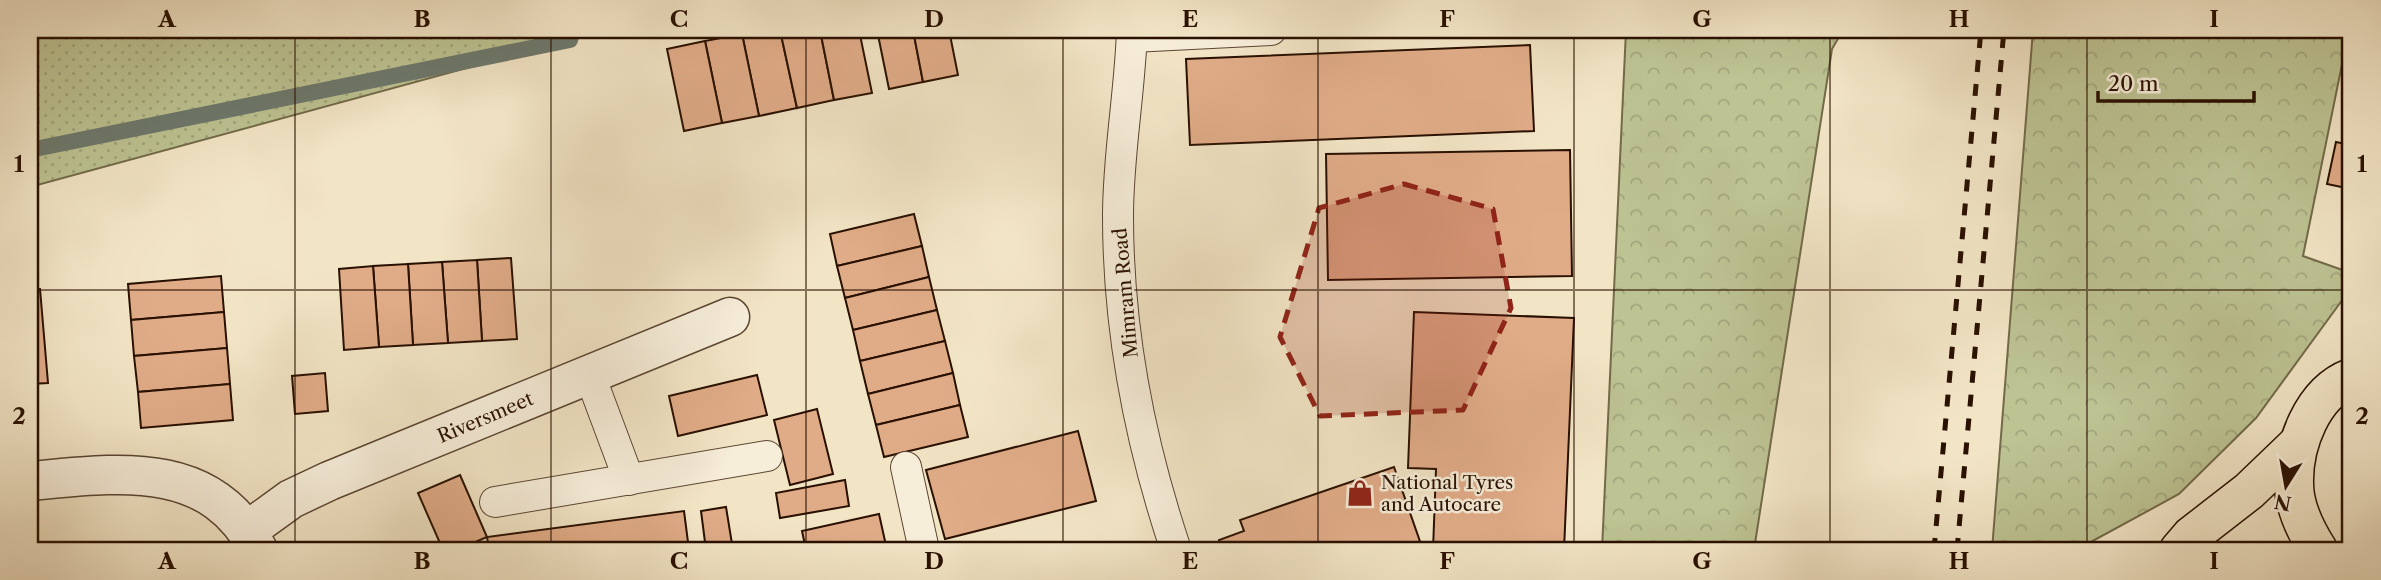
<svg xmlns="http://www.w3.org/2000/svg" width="2381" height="580" font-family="'Libre Caslon Text',serif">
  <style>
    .grass { fill: url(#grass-dots); stroke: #736a4a; stroke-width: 2 }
    .forest { fill: url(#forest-crowns); stroke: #736a4a; stroke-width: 2 }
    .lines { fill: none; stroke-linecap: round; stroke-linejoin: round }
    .stream { stroke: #6d796d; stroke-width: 16 }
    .building { fill: #e0ac88; stroke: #291000; stroke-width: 2 }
    .lane-casing { stroke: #5b4532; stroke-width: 32 }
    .street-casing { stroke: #5b4532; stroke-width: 41 }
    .highway-casing { stroke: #291000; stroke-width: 41 }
    .lane { stroke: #f7eeda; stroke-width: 30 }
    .street { stroke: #f7eeda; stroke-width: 38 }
    .highway { stroke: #f2e5c6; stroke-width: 38 }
    .rail { stroke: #291000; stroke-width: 5; stroke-dasharray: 12 12; stroke-linecap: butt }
    .marked { fill: #8f2418; fill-opacity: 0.2; stroke: #8f2418; stroke-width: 5; stroke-dasharray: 14 9; stroke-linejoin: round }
    .grid { fill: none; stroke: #291000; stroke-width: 2; stroke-opacity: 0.55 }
    .labels { text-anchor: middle; stroke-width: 5; stroke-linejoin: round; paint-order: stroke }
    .street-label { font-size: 19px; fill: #291000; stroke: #f7eeda }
    .poi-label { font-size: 19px; fill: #291000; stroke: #f7eeda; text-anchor: start }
    .neatline { fill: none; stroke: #291000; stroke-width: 2.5 }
    .grid-label { font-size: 23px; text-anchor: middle; font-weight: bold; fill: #291000 }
  </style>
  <defs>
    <pattern id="grass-dots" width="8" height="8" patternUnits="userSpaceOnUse" patternTransform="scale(1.75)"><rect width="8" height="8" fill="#bdc393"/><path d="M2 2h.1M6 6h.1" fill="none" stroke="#a2a67d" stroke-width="1.8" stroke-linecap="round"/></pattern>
    <pattern id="forest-crowns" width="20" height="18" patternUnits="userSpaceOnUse" patternTransform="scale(1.75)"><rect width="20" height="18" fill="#bdc393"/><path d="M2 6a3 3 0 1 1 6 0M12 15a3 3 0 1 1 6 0" fill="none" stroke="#a2a67d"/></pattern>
  </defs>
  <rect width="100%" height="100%" fill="#f2e5c6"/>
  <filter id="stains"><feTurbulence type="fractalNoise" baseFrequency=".00286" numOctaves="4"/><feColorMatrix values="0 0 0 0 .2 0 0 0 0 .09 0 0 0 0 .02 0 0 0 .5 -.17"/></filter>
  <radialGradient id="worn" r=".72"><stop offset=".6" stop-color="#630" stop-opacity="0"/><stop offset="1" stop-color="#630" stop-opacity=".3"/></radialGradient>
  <!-- grass -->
  <polygon class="grass" points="30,30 576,30 570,40 30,187"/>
  <!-- forest -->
  <g class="forest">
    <polygon points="1626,30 1843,30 1832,49 1754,550 1602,550"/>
    <polygon points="2033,30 2349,30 2303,256 2351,273 2351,288 2256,418 2179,494 2089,543 2043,550 1992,550"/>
  </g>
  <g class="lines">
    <!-- stream -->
    <polyline class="stream" points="30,150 570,40 573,30"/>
  </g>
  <!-- building -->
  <g class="building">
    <polygon points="761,30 780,30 797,108 759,116 742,34"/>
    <polygon points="780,30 820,30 834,100 797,108"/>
    <polygon points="820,30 859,30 872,93 834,100"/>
    <polygon points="877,30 913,30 923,82 889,89"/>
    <polygon points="913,30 949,30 958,75 923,82"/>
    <polygon points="742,34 759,116 722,123 705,41"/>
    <polygon points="705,41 722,123 684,131 667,49"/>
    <polygon points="1530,45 1534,131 1190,145 1186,59"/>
    <polygon points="2336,142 2351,145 2351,189 2327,184"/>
    <polygon points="1570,150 1572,276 1328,280 1326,154"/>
    <polygon points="914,214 922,246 837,266 830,234"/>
    <polygon points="922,246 929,277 845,298 837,266"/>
    <polygon points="511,258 517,339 482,341 477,260"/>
    <polygon points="477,260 482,341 448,343 442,262"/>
    <polygon points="442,262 448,343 413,345 408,264"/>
    <polygon points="408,264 413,345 379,347 373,266"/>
    <polygon points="373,266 379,347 344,350 339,269"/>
    <polygon points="221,276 224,312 131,320 128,284"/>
    <polygon points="929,277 937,310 853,330 845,298"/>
    <polygon points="40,289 48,383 30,384 30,290"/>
    <polygon points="937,310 945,341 860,361 853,330"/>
    <polygon points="224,312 227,348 134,356 131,320"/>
    <polygon points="1414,312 1574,318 1564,550 1433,550 1436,469 1408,468"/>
    <polygon points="945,341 953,373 868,394 860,361"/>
    <polygon points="227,348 230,384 138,392 134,356"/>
    <polygon points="325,373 328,411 295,414 292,376"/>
    <polygon points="953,373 960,405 876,425 868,394"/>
    <polygon points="757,375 767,415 678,436 669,396"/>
    <polygon points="230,384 233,420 141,428 138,392"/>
    <polygon points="960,405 968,437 884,457 876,425"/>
    <polygon points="817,409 833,474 790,485 774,420"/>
    <polygon points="1078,431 1096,501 945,539 926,470"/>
    <polygon points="1394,467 1423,550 1223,550 1219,540 1244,531 1240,520"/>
    <polygon points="460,475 487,537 457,550 443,550 418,493"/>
    <polygon points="845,480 849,506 780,518 776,493"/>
    <polygon points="726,507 733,550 706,550 701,511"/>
    <polygon points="684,511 689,550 489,550 487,537"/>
    <polygon points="879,514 887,550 806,550 802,531"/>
  </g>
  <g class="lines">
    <defs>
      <g id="lane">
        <path d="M1132,30C1130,92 1118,154 1118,216C1118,329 1140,443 1176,550"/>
        <polyline points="1132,37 1271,30"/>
        <polyline points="589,373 629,480"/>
        <polyline points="906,467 924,550"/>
        <polyline points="495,502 767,456"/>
      </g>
      <g id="street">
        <path d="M30,481C117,473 211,458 258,550"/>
        <polyline points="248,530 291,499 329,481 730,317"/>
      </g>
      <g id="highway">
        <polyline points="2179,550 2191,536 2249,491 2298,444"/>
        <path d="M2318,550C2306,531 2294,507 2294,484C2293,445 2312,393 2351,378"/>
      </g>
    </defs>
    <!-- lane casing -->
    <use href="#lane" class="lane-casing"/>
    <!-- street casing -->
    <use href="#street" class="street-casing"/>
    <!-- highway casing -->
    <use href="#highway" class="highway-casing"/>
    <!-- lane -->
    <use href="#lane" class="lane"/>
    <!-- street -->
    <use href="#street" class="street"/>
    <!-- highway -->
    <use href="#highway" class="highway"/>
    <!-- rail -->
    <g class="rail">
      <polyline points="1934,550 1981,30"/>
      <polyline points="1957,550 2004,30"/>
    </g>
  </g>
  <!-- marked area -->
  <path class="marked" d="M1404,184L1493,209L1511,308L1463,410L1320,416L1280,337L1319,208Z"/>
  <!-- grid -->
  <path class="grid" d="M295,30V550M551,30V550M806,30V550M1063,30V550M1318,30V550M1574,30V550M1830,30V550M2087,30V550M30,290H2351"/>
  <!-- icons -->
  <defs>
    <symbol id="shop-bare" viewBox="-9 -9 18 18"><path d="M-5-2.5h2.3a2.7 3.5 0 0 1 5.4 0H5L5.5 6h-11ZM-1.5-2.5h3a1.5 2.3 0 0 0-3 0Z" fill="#8f2418" stroke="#f7eeda" stroke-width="2.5" paint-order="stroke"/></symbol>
  </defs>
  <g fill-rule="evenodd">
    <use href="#shop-bare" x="1341" y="474" width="38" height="38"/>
  </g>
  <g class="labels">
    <!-- street labels -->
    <g class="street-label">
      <text transform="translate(1125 293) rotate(-95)" y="7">Mimram Road</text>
      <text transform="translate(485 417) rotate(-23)" y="7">Riversmeet</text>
    </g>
    <!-- poi labels -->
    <g class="poi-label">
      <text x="1381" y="489">National Tyres<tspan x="1381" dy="22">and Autocare</tspan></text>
    </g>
  </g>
  <!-- margin -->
  <rect width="2381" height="580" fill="none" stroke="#f2e5c6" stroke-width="77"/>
  <!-- north arrow -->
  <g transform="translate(2286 486) rotate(191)" stroke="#f7eeda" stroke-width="5" paint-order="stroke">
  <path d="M0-5L12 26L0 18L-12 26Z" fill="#291000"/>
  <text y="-10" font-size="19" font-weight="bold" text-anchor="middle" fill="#291000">N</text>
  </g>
  <!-- scale -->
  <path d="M2098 91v10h156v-10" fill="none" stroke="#291000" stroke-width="3.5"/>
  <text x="2108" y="91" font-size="21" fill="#291000" stroke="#f7eeda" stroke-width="5" paint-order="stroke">20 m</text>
  <rect x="38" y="38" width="2304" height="504" class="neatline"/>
  <g class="grid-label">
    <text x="167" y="27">A</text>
    <text x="422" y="27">B</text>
    <text x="679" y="27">C</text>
    <text x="934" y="27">D</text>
    <text x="1190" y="27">E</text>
    <text x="1447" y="27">F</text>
    <text x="1702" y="27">G</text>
    <text x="1959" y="27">H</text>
    <text x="2214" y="27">I</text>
    <text x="19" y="172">1</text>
    <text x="2362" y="172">1</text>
    <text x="19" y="424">2</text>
    <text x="2362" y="424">2</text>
    <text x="167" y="569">A</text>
    <text x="422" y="569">B</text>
    <text x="679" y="569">C</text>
    <text x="934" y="569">D</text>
    <text x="1190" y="569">E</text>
    <text x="1447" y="569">F</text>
    <text x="1702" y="569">G</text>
    <text x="1959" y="569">H</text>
    <text x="2214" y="569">I</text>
  </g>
  <rect width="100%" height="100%" filter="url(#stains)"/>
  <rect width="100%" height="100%" fill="url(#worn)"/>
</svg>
